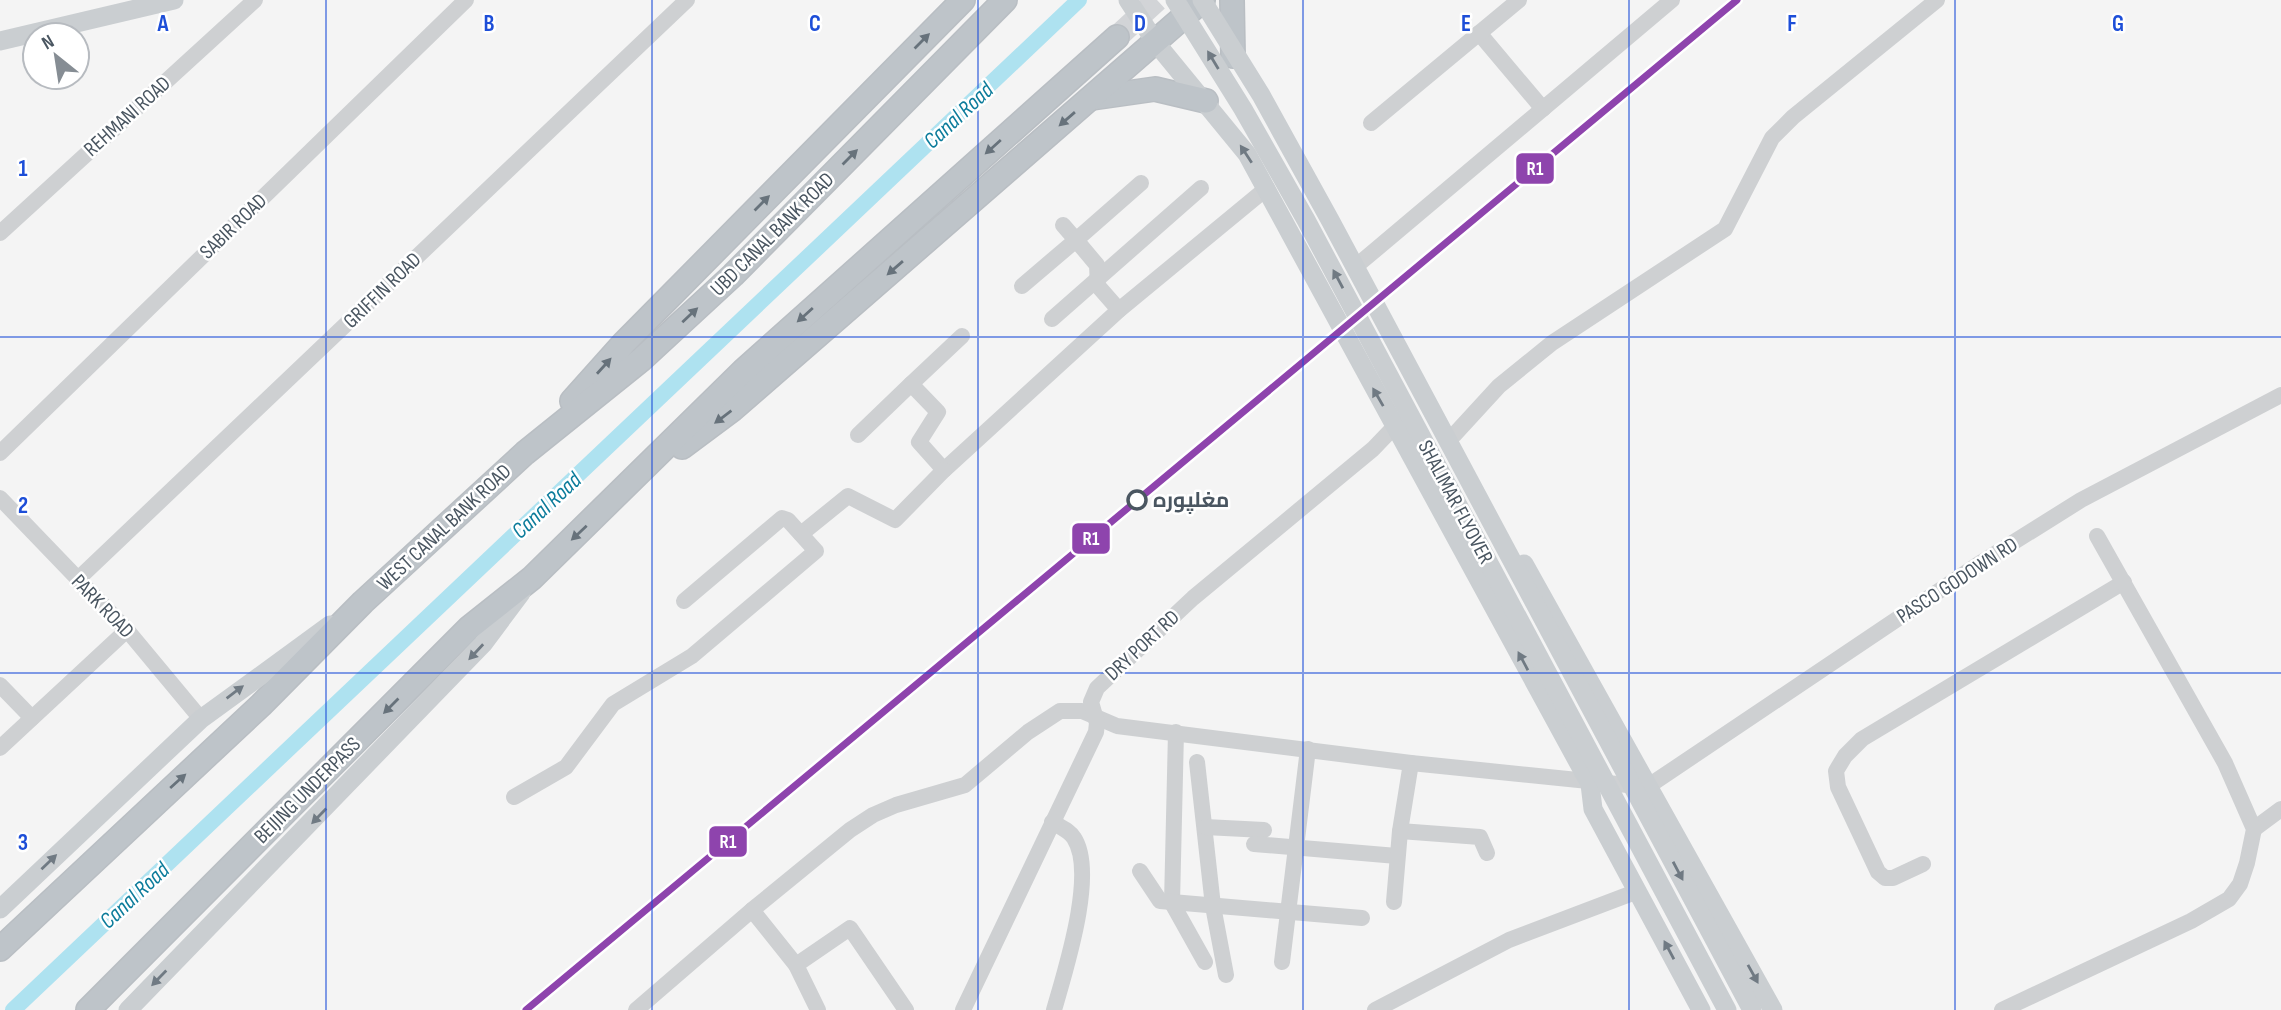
<svg xmlns="http://www.w3.org/2000/svg" width="2281" height="1010" font-family="'Sofia Sans Condensed',Cairo,sans-serif">
  <style>
    .lines { fill: none; stroke-linecap: round; stroke-linejoin: round }
    .canal { stroke: #aee2f0; stroke-width: 16 }
    .highway-tunnel { stroke: #d2d4d7; stroke-width: 23; stroke-dasharray: 23 11; stroke-linecap: butt }
    .highway-casing { stroke: #b9bec3; stroke-width: 26 }
    .minor { stroke: #ced0d2; stroke-width: 16 }
    .major { stroke: #caced1; stroke-width: 19 }
    .highway { stroke: #bec4c9; stroke-width: 23 }
    .major-bridge { stroke: #caced1; stroke-width: 19 }
    .rail-1-casing { stroke: #fff; stroke-width: 12 }
    .rail-1 { stroke: #8e44ad; stroke-width: 7 }
    .oneway { fill: #67727b }
    .oneway2 { fill: #707a83 }
    .grid { fill: none; stroke: #1d4ed8; stroke-width: 2; stroke-opacity: 0.55 }
    .stop-dot { fill: #fff; stroke: #4a5661; stroke-width: 3.5 }
    .labels { text-anchor: middle; stroke-width: 5; stroke-linejoin: round; paint-order: stroke }
    .street-label { font-size: 21px; fill: #4a5661; stroke: #fff }
    .stop-label { font-size: 21px; font-weight: bold; fill: #4a5661; stroke: #fff; text-anchor: start }
    .water-label { font-size: 23px; font-style: italic; fill: #0c7c9b; stroke: #fff }
    .grid-label { font-size: 23px; text-anchor: middle; font-weight: bold; fill: #1d4ed8; stroke: #fff; stroke-width: 5; stroke-linejoin: round; paint-order: stroke }
    .line-badge { stroke: #fff; stroke-width: 2.5 }
    .badge-label { font-size: 19px; text-anchor: middle; font-weight: bold; fill: #fff }
  </style>
  <rect width="100%" height="100%" fill="#f4f4f4"/>
  <g class="lines">
    <!-- canal -->
    <polyline class="canal" points="13,1010 1079,0"/>
    <!-- highway-tunnel -->
    <polyline class="highway-tunnel" points="1117,37 1157,0"/>
    <defs>
      <g id="highway">
        <polyline points="1232,0 1233,56"/>
        <polyline points="1092,98 1155,89 1206,101"/>
        <polyline points="572,401 623,344 963,0"/>
        <polyline points="682,447 733,409 1203,0"/>
        <polyline points="0,949 261,705 363,602 525,453 642,359 733,275 1005,0"/>
        <polyline points="88,1010 469,628 532,578 743,371 1117,37"/>
      </g>
    </defs>
    <!-- highway casing -->
    <use href="#highway" class="highway-casing"/>
    <!-- minor -->
    <g class="minor">
      <polyline points="1479,33 1543,109"/>
      <polyline points="1371,123 1519,0"/>
      <polyline points="0,233 255,0"/>
      <polyline points="1361,262 1672,0"/>
      <polyline points="1022,286 1076,240 1063,225"/>
      <polyline points="1119,310 1098,286 1097,265 1076,240 1141,183"/>
      <polyline points="1052,319 1201,188"/>
      <polyline points="911,384 962,336"/>
      <polyline points="858,435 911,384 938,412 919,442 944,470 1119,310 1267,188"/>
      <polyline points="1454,435 1499,386 1552,343 1725,229 1772,138 1793,117 1937,0"/>
      <polyline points="0,453 466,0"/>
      <polyline points="0,498 127,630 201,719"/>
      <polyline points="801,534 848,496 895,520 944,470"/>
      <polyline points="77,580 687,0"/>
      <polyline points="0,685 32,718"/>
      <polyline points="1176,732 1172,903 1205,962"/>
      <polyline points="0,748 127,630"/>
      <polyline points="1197,762 1213,906 1226,975"/>
      <polyline points="514,797 566,767 613,704 692,656 816,551 788,520 782,518 684,601"/>
      <path d="M1052,822C1060,827 1069,830 1074,838C1097,873 1065,971 1054,1010"/>
      <polyline points="1205,827 1264,830"/>
      <polyline points="2254,829 2281,809"/>
      <polyline points="1400,831 1480,837 1487,853"/>
      <polyline points="1254,844 1397,856"/>
      <polyline points="1923,864 1893,878 1885,878 1878,872 1838,787 1836,771 1845,756 1862,739 2124,582"/>
      <polyline points="1140,871 1160,901 1362,918"/>
      <polyline points="1394,902 1400,831 1411,763"/>
      <polyline points="752,910 796,965 818,1010"/>
      <polyline points="1282,962 1308,749"/>
      <polyline points="796,965 850,928 906,1010"/>
      <polyline points="636,1010 752,910 850,830 873,815 896,805 965,785 1028,732 1060,711 1082,711 1117,726 1411,763 1647,787 1982,562 2081,500 2281,395"/>
      <polyline points="963,1010 1096,732 1097,723 1091,702 1097,688 1193,598 1373,449 1395,426"/>
      <polyline points="1375,1010 1509,940 1638,891"/>
      <polyline points="2002,1010 2191,921 2229,899 2240,884 2247,863 2254,829 2225,763 2097,536"/>
    </g>
    <!-- major -->
    <g class="major">
      <polyline points="1128,0 1156,43 1247,154 1590,784 1593,809 1701,1010"/>
      <polyline points="0,41 174,0"/>
      <polyline points="1524,564 1773,1010"/>
      <polyline points="0,909 201,719 330,625"/>
      <polyline points="128,1010 483,644 521,593"/>
    </g>
    <!-- highway -->
    <use href="#highway" class="highway"/>
    <!-- major-bridge -->
    <g class="major-bridge">
      <polyline points="1175,0 1243,109 1306,220 1727,1010"/>
      <polyline points="1202,0 1261,95 1330,220 1752,1010"/>
    </g>
    <defs>
      <polyline id="rail-1" points="526,1010 1737,0"/>
    </defs>
    <!-- rail-1 casing -->
    <use href="#rail-1" class="rail-1-casing"/>
    <!-- rail-1 -->
    <use href="#rail-1" class="rail-1"/>
  </g>
  <!-- one-way arrows -->
  <defs><path id="oneway-solid" d="M-6-.8H1V-3.2L6.5 0L1 3.2V.8H-6Z" transform="scale(1.75)"/></defs>
  <g class="oneway">
    <use href="#oneway-solid" transform="translate(922 41) rotate(-45)"/>
    <use href="#oneway-solid" transform="translate(1067 119) rotate(139)"/>
    <use href="#oneway-solid" transform="translate(993 147) rotate(138)"/>
    <use href="#oneway-solid" transform="translate(850 157) rotate(-45)"/>
    <use href="#oneway-solid" transform="translate(762 203) rotate(-45)"/>
    <use href="#oneway-solid" transform="translate(895 268) rotate(139)"/>
    <use href="#oneway-solid" transform="translate(690 315) rotate(-43)"/>
    <use href="#oneway-solid" transform="translate(805 315) rotate(138)"/>
    <use href="#oneway-solid" transform="translate(604 366) rotate(-48)"/>
    <use href="#oneway-solid" transform="translate(723 417) rotate(143)"/>
    <use href="#oneway-solid" transform="translate(579 533) rotate(137)"/>
    <use href="#oneway-solid" transform="translate(391 706) rotate(135)"/>
    <use href="#oneway-solid" transform="translate(178 781) rotate(-42)"/>
  </g>
  <g class="oneway2">
    <use href="#oneway-solid" transform="translate(1213 60) rotate(-121)"/>
    <use href="#oneway-solid" transform="translate(1246 154) rotate(-123)"/>
    <use href="#oneway-solid" transform="translate(1338 279) rotate(-118)"/>
    <use href="#oneway-solid" transform="translate(1378 397) rotate(-120)"/>
    <use href="#oneway-solid" transform="translate(476 652) rotate(133)"/>
    <use href="#oneway-solid" transform="translate(1523 661) rotate(-118)"/>
    <use href="#oneway-solid" transform="translate(235 692) rotate(-37)"/>
    <use href="#oneway-solid" transform="translate(319 816) rotate(134)"/>
    <use href="#oneway-solid" transform="translate(49 862) rotate(-44)"/>
    <use href="#oneway-solid" transform="translate(1678 871) rotate(62)"/>
    <use href="#oneway-solid" transform="translate(1669 950) rotate(-118)"/>
    <use href="#oneway-solid" transform="translate(1753 974) rotate(61)"/>
    <use href="#oneway-solid" transform="translate(159 978) rotate(134)"/>
  </g>
  <!-- grid -->
  <path class="grid" d="M326,0V1010M652,0V1010M978,0V1010M1303,0V1010M1629,0V1010M1955,0V1010M0,337H2281M0,673H2281"/>
  <!-- markers -->
  <circle class="stop-dot" cx="1137" cy="500" r="9"/>
  <g class="labels">
    <!-- street labels -->
    <g class="street-label">
      <text transform="translate(127 116) rotate(-42)" y="7">REHMANI ROAD</text>
      <text transform="translate(233 226) rotate(-44)" y="7">SABIR ROAD</text>
      <text transform="translate(772 234) rotate(-45)" y="7">UBD CANAL BANK ROAD</text>
      <text transform="translate(382 290) rotate(-44)" y="7">GRIFFIN ROAD</text>
      <text transform="translate(1456 502) rotate(62)" y="7">SHALIMAR FLYOVER</text>
      <text transform="translate(444 527) rotate(-43)" y="7">WEST CANAL BANK ROAD</text>
      <text transform="translate(1957 580) rotate(-33)" y="7">PASCO GODOWN RD</text>
      <text transform="translate(103 606) rotate(46)" y="7">PARK ROAD</text>
      <text transform="translate(1142 645) rotate(-43)" y="7">DRY PORT RD</text>
      <text transform="translate(307 790) rotate(-45)" y="7">BEIJING UNDERPASS</text>
    </g>
    <!-- stop labels -->
    <g class="stop-label">
      <text x="1153" y="507">مغلپورہ</text>
    </g>
    <!-- water labels -->
    <g class="water-label">
      <text transform="translate(958 115) rotate(-43)" y="8">Canal Road</text>
      <text transform="translate(546 505) rotate(-43)" y="8">Canal Road</text>
      <text transform="translate(134 895) rotate(-43)" y="8">Canal Road</text>
    </g>
  </g>
  <g class="grid-label">
    <text x="163" y="31">A</text>
    <text x="489" y="31">B</text>
    <text x="815" y="31">C</text>
    <text x="1140" y="31">D</text>
    <text x="1466" y="31">E</text>
    <text x="1792" y="31">F</text>
    <text x="2118" y="31">G</text>
    <text x="23" y="176">1</text>
    <text x="23" y="513">2</text>
    <text x="23" y="850">3</text>
  </g>
  <g class="line-badge">
    <rect x="1515" y="152" width="40" height="33" rx="7" fill="#8e44ad"/>
    <rect x="1071" y="522" width="40" height="33" rx="7" fill="#8e44ad"/>
    <rect x="708" y="825" width="40" height="33" rx="7" fill="#8e44ad"/>
  </g>
  <g class="badge-label">
    <text x="1535" y="175">R1</text>
    <text x="1091" y="545">R1</text>
    <text x="728" y="848">R1</text>
  </g>
  <!-- north arrow -->
  <g transform="translate(56 56) rotate(330)"><circle r="33" fill="#ffffff" stroke="#b7bbc0" stroke-width="2"/>
  <path d="M0-5L12 26L0 18L-12 26Z" fill="#868d94"/>
  <text y="-10" font-size="19" font-weight="bold" text-anchor="middle" fill="#4a5661">N</text>
  </g>
</svg>
